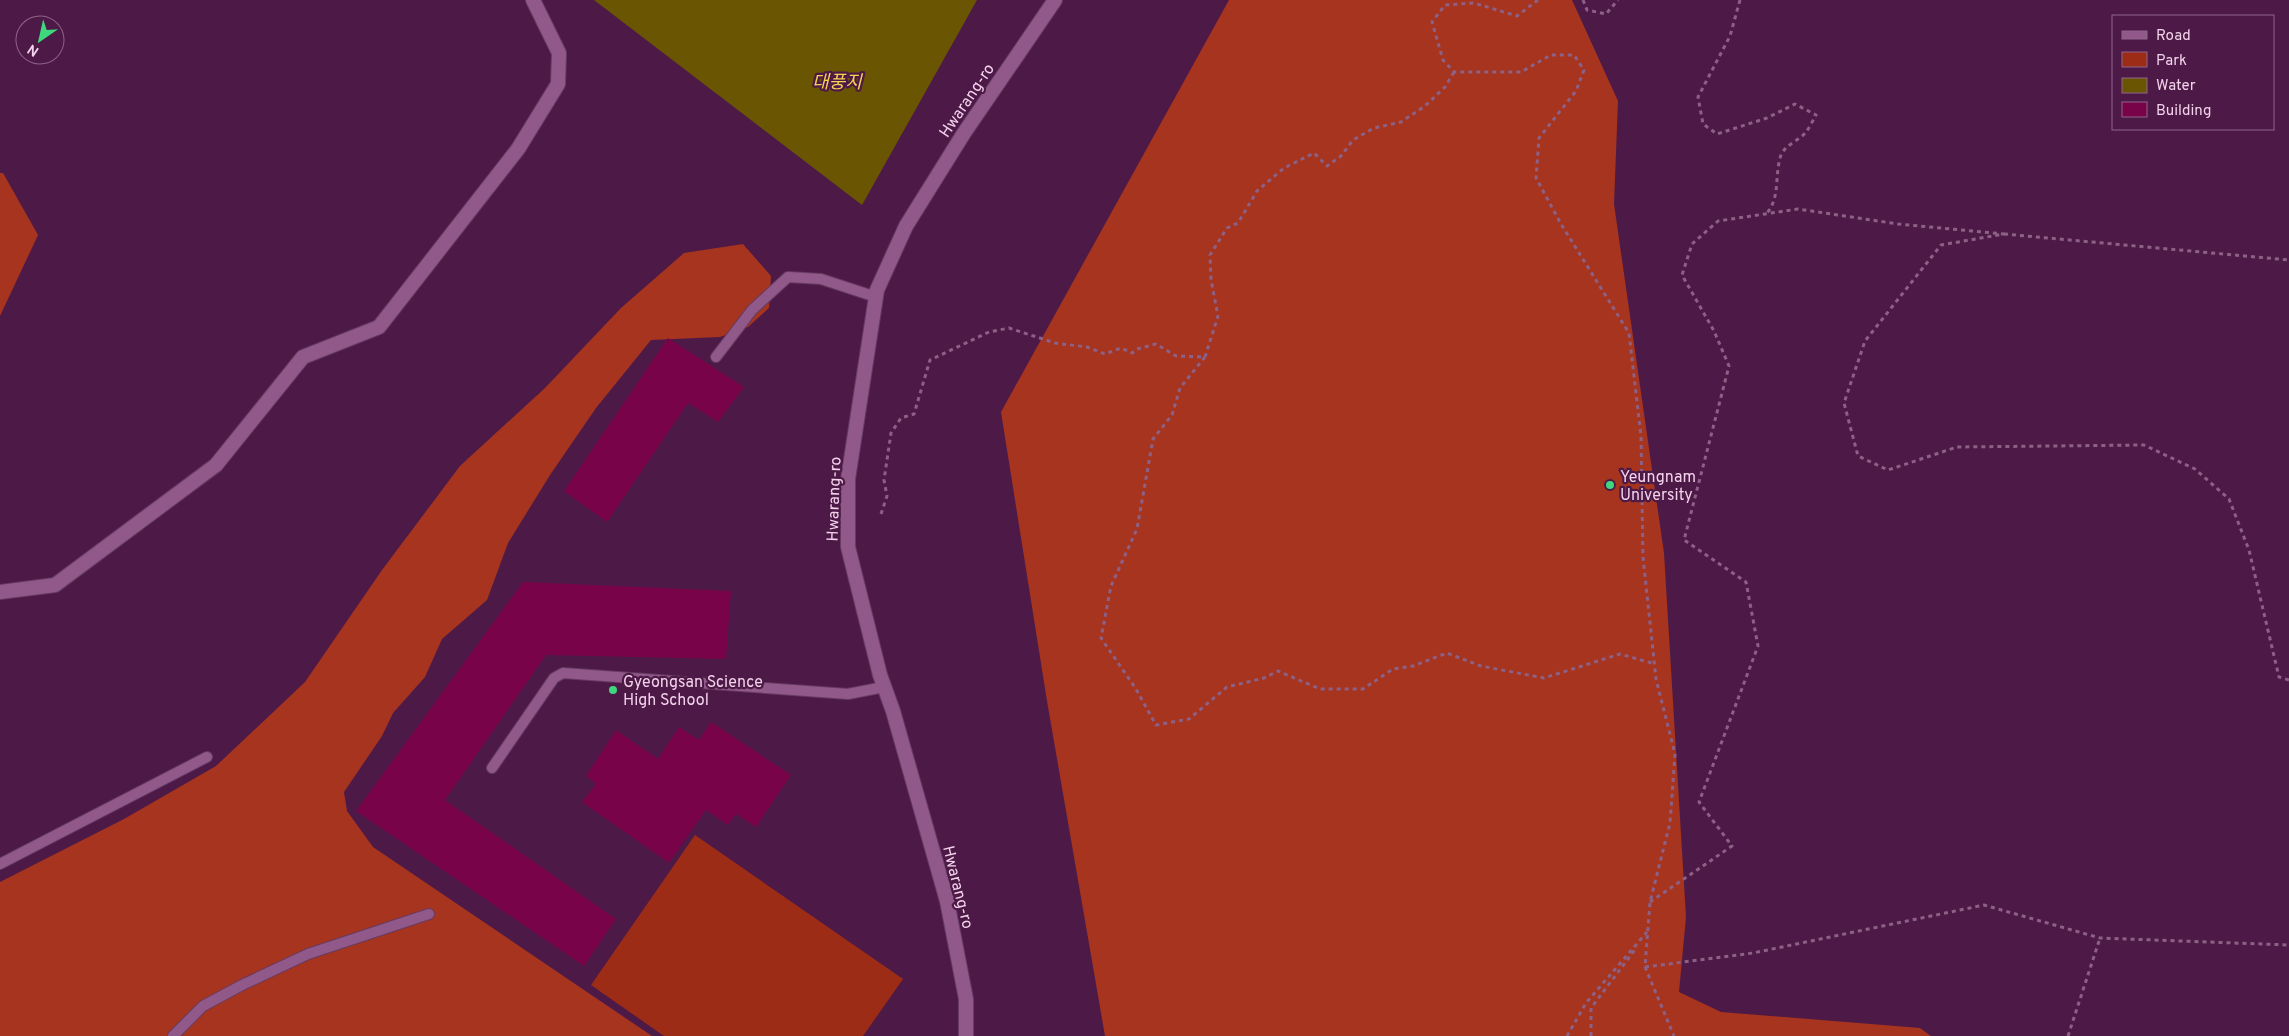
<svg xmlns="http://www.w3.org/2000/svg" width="2289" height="1036" font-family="Overpass,'Noto Sans KR',sans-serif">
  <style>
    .green { fill: #9d2c17 }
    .forest { fill: #a6341f }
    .water { fill: #695502 }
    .building { fill: #780349 }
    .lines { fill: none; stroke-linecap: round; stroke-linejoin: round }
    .service-casing { stroke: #673b62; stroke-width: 12 }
    .minor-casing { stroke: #673b62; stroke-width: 16 }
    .tertiary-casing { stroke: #673b62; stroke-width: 16 }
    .path { stroke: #8d6186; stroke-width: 3; stroke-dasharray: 4 4; stroke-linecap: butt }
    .service { stroke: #915989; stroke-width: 10 }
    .minor { stroke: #915989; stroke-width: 14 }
    .tertiary { stroke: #915989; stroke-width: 14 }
    .poi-dot { fill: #3fd77d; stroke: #4d1a47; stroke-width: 2 }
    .labels { text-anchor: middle; stroke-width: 4.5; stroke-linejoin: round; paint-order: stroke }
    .street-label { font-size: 16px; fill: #f3d2ec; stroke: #4d1a47 }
    .poi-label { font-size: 16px; fill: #f3d2ec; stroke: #4d1a47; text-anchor: start }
    .water-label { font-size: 18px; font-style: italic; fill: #f6d153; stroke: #4d1a47 }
  </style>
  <rect width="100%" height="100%" fill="#4d1a47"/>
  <!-- green -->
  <polygon class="green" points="695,835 903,979 863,1036 664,1036 591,985"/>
  <!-- forest -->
  <g class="forest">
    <polygon points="1229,0 1572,0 1618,101 1614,204 1664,553 1686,917 1679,992 1721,1012 1920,1028 1931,1036 1105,1036 1047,701 1001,412"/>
    <polygon points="0,173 3,173 38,235 0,316"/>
    <polygon points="743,244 771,276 769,308 748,327 720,337 651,340 596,408 550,475 508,543 487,600 442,639 425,677 393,713 382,736 344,792 347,811 373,847 652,1036 0,1036 0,882 124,819 216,766 305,682 382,570 460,466 545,388 621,308 684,253"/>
  </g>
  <!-- water -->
  <polygon class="water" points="594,0 977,0 862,205"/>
  <!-- building -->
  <g class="building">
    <polygon points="668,338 744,387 718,422 688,403 607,522 564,491"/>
    <polygon points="523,582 731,591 726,659 546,655 445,800 616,919 584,966 356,811"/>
    <polygon points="711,722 791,775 756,827 736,814 728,825 706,810 669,863 582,802 596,784 586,776 616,730 658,759 679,727 699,740"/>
  </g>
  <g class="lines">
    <defs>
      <g id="service">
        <polyline points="716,357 752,310 788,277 821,279 876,297"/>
        <polyline points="492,768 554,678 563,673 848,694 884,687"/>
        <polyline points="0,864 207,757"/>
        <polyline points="173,1036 203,1006 242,985 308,954 429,914"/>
      </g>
      <polyline id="minor" points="0,592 55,585 216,465 303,357 379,327 518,149 558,84 559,53 533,0"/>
      <polyline id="tertiary" points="966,1036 966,999 947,901 893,711 880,675 848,547 848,479 877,290 906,226 964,133 1055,0"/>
    </defs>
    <!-- service casing -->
    <use href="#service" class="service-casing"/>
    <!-- minor casing -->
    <use href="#minor" class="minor-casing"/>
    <!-- tertiary casing -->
    <use href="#tertiary" class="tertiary-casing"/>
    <!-- path -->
    <g class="path">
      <polyline points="1538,0 1517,16 1474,3 1445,5 1432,22 1443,60 1454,72 1521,72 1551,55 1574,55 1584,70 1576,91 1539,138 1536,178 1561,224 1629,333 1641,436 1643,557 1656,679 1675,754 1670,823 1650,902 1645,967 1674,1036"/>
      <polyline points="1583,0 1587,10 1606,14 1618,0"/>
      <path d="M1740,0L1730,36L1698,97L1703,124L1717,134L1767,118L1795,104L1816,115C1813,120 1810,127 1806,132C1800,140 1785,145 1781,155C1774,175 1781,198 1766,214"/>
      <polyline points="2004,234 2289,260"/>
      <polyline points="1205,357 1180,388 1172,415 1153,439 1137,529 1111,586 1101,638 1136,689 1156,725 1189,719 1227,687 1264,678 1278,671 1320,689 1363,689 1393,669 1413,666 1447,653 1481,666 1544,678 1620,654 1655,664"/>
      <polyline points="881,514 887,496 884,480 891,433 901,418 914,414 930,360 989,332 1009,328 1055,343 1087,347 1105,354 1121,348 1132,353 1137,349 1156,344 1176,356 1205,357 1218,316 1211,280 1210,255 1227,228 1238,223 1257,191 1284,168 1314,153 1327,166 1341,156 1353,140 1374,128 1401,122 1425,106 1445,87 1454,72"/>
      <polyline points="1650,902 1732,846 1699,802 1758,646 1746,582 1684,540 1729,366 1714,331 1682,275 1692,244 1718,221 1798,209 1898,224 2004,234 1941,245 1865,341 1844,403 1858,456 1888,470 1957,447 2144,445 2195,469 2229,499 2249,550 2279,677 2289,680"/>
      <polyline points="1645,967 1753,953 1984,905 2100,938 2289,945"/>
      <polyline points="1567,1036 1586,1003 1647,932"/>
      <polyline points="1591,1036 1591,1008 1637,947"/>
      <polyline points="2068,1036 2100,938"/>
    </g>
    <!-- service -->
    <use href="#service" class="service"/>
    <!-- minor -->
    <use href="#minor" class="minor"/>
    <!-- tertiary -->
    <use href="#tertiary" class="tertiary"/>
  </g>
  <!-- markers -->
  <g class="poi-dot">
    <circle cx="1610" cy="485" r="5"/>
    <circle cx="613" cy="690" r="5"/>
  </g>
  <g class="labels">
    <!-- street labels -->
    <g class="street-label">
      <text transform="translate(966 100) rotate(-56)" y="6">Hwarang-ro</text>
      <text transform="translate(833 499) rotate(-88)" y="6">Hwarang-ro</text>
      <text transform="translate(959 887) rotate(76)" y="6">Hwarang-ro</text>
    </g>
    <!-- poi labels -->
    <g class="poi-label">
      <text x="1620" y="482">Yeungnam<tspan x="1620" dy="18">University</tspan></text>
      <text x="623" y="687">Gyeongsan Science<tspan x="623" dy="18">High School</tspan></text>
    </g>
    <!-- water labels -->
    <g class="water-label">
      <text x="837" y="88">대풍지</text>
    </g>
  </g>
  <!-- legend -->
  <rect x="2112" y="15" width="162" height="115" fill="#4d1a47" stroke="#8f6489"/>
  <rect x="2122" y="31" width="25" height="8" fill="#915989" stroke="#8f6489"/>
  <text x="2156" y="40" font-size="15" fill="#f3d2ec">Road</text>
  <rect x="2122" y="52" width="25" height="15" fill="#9d2c17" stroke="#8f6489"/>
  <text x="2156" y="65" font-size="15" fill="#f3d2ec">Park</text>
  <rect x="2122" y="78" width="25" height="15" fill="#695502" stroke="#8f6489"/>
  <text x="2156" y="90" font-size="15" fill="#f3d2ec">Water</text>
  <rect x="2122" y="102" width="25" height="15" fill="#780349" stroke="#8f6489"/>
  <text x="2156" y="115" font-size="15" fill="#f3d2ec">Building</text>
  <!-- north arrow -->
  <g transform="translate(40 40) rotate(214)"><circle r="24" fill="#4d1a47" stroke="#8f6489"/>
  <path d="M0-4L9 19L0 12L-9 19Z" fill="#3fd77d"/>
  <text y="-8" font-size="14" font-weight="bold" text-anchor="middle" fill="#f3d2ec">N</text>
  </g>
</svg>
